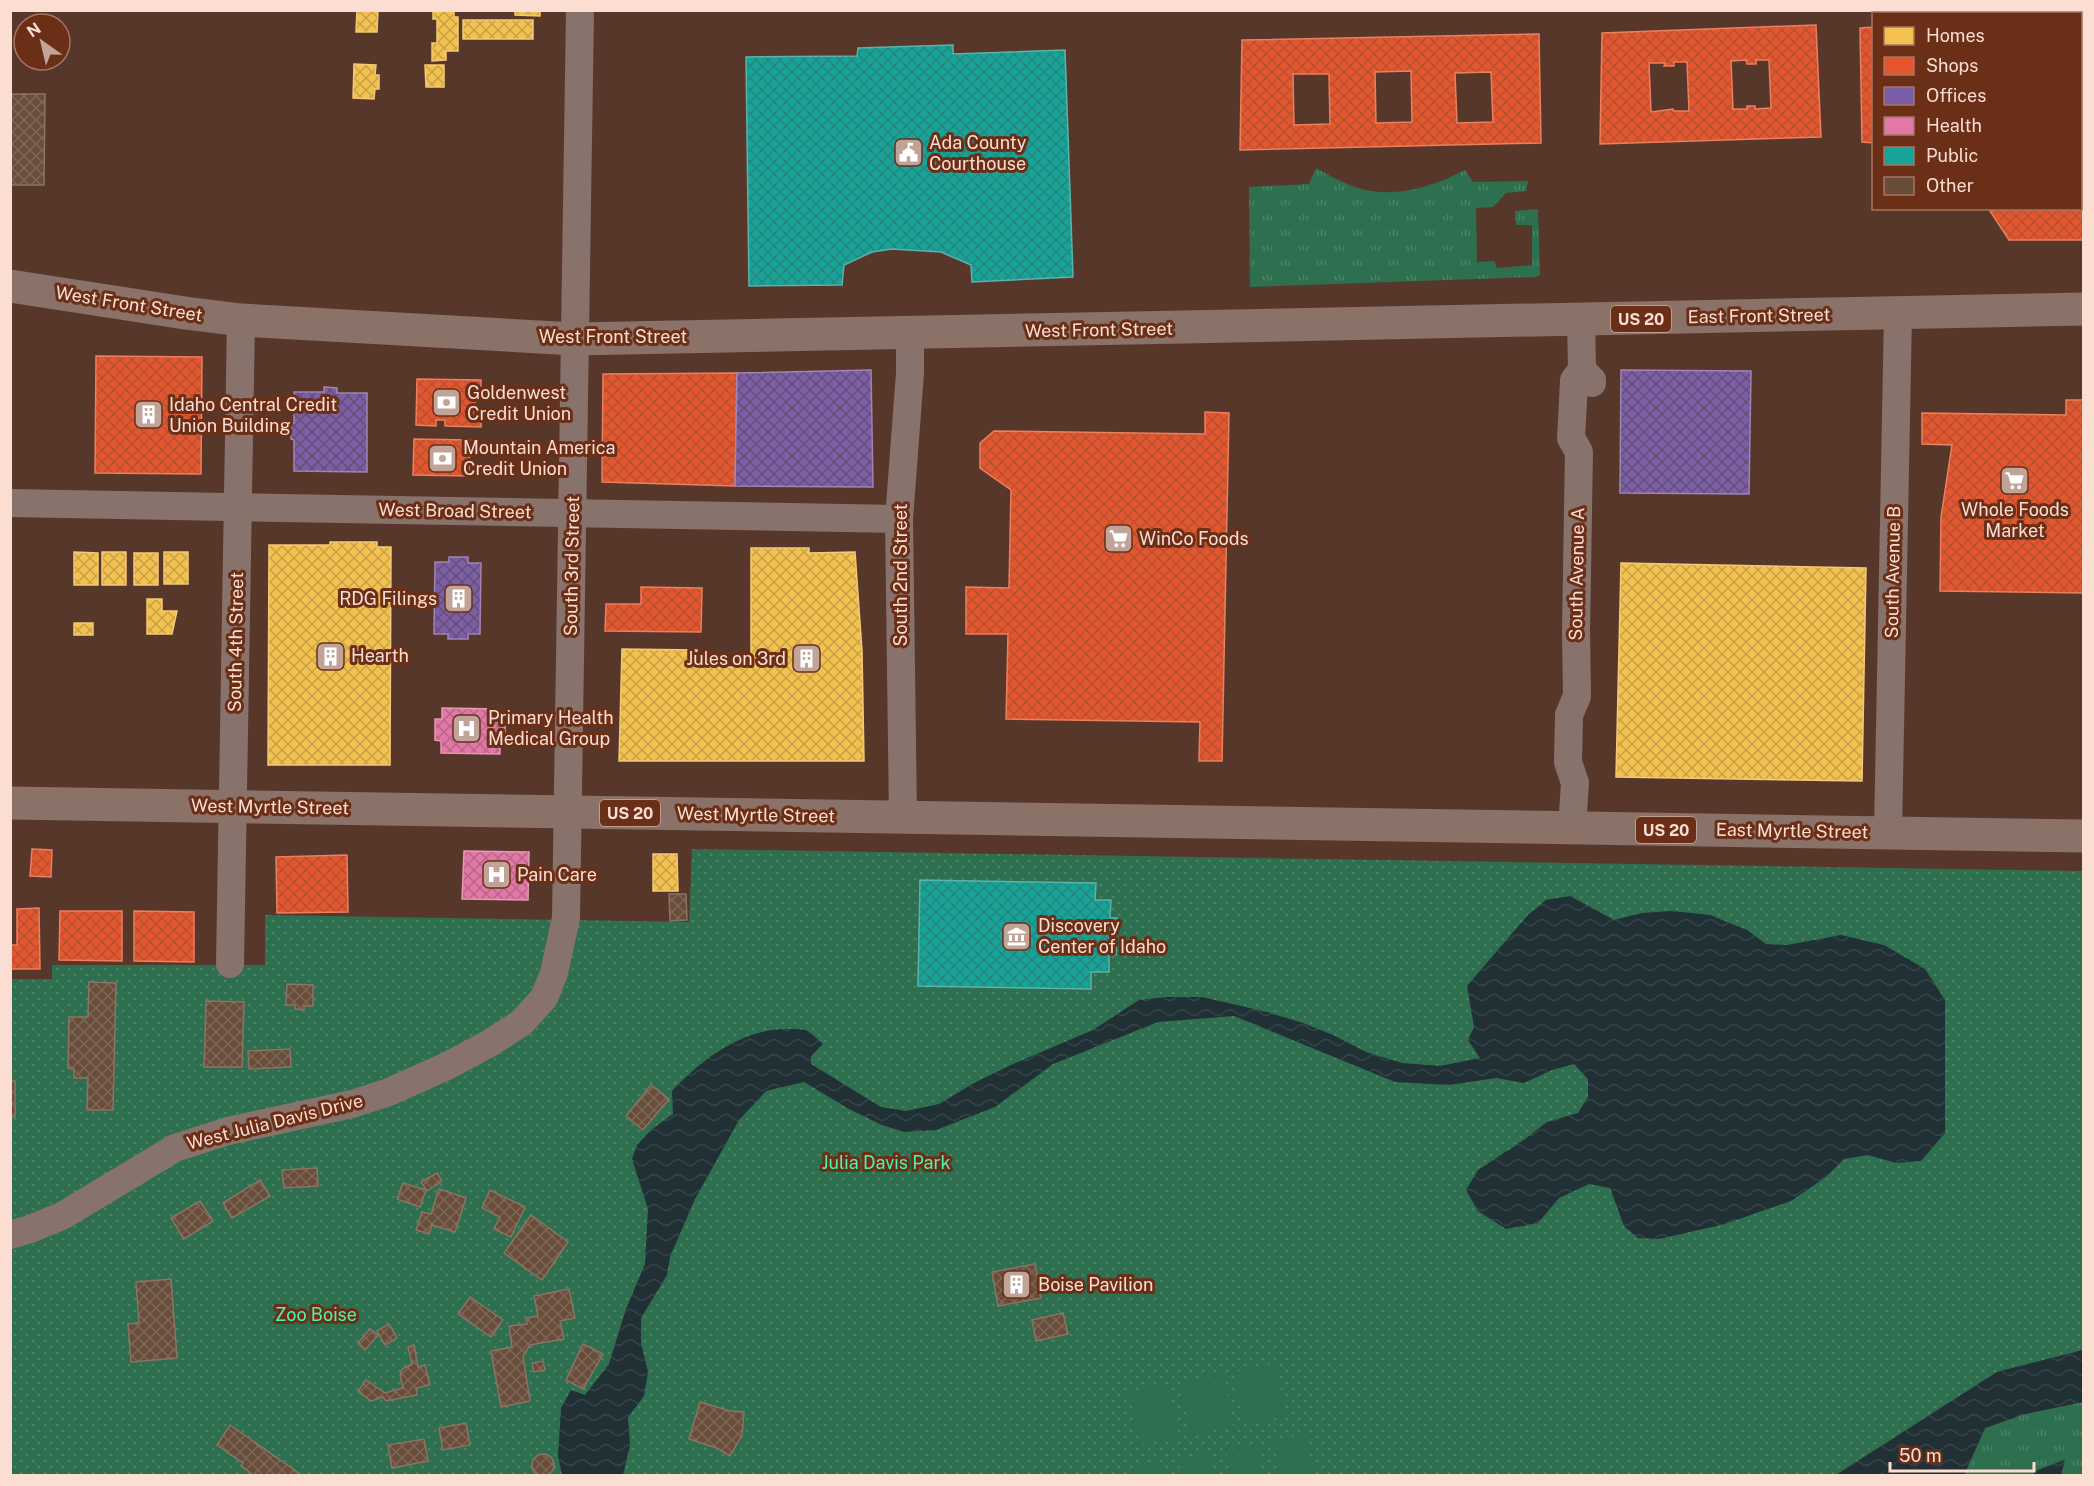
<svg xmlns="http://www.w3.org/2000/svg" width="2094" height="1486" font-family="'Public Sans',sans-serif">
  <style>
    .grass { fill: url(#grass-tufts) }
    .park { fill: url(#park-dots) }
    .garden { fill: #2d6f4e }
    .water { fill: url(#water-waves) }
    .homes { fill: url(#homes-cross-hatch); stroke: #f5c976; stroke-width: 1.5 }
    .shops { fill: url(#shops-cross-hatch); stroke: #eb7f5f; stroke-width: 1.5; fill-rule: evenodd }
    .offices { fill: url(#offices-cross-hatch); stroke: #a184b4; stroke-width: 1.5 }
    .health { fill: url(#health-cross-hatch); stroke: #ea96b5; stroke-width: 1.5 }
    .public { fill: url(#public-cross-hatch); stroke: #5bb4a9; stroke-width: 1.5 }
    .building { fill: url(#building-cross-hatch); stroke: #8c7364; stroke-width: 1.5 }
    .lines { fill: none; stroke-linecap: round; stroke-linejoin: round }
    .minor { stroke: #88736c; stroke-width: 28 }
    .major { stroke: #8a7269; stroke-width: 33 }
    .labels { text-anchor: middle; stroke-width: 6; stroke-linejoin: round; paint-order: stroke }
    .shield { fill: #6b2f18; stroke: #d0a99a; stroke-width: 1.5 }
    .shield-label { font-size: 16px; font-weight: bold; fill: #fbddd2 }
    .poi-label { font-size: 18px; fill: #fbddd2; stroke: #6b2f18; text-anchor: start }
    .street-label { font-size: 18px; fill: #fbddd2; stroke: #6b2f18 }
    .park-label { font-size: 18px; fill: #4af4ad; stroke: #6b2f18 }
  </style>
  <defs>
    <pattern id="grass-tufts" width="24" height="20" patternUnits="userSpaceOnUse" patternTransform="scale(1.5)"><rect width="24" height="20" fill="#2d6f4e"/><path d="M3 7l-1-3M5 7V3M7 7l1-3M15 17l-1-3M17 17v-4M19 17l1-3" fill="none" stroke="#4c8367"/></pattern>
    <pattern id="park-dots" width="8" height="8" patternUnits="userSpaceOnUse" patternTransform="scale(1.5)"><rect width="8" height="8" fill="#2d6f4e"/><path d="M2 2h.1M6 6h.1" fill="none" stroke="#4c8367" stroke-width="1.8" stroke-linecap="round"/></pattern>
    <pattern id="water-waves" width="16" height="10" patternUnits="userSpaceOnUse" patternTransform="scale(1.5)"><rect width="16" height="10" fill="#203035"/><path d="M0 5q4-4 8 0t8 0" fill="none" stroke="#364448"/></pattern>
    <pattern id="homes-cross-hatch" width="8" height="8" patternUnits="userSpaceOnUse" patternTransform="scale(1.5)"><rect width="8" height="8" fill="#f2c14e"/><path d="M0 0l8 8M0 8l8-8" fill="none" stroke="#c8a14a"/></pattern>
    <pattern id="shops-cross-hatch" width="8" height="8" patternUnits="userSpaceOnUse" patternTransform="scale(1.5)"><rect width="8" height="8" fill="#e4572e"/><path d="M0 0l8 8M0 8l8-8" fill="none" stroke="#b65133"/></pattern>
    <pattern id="offices-cross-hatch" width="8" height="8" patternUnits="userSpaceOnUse" patternTransform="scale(1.5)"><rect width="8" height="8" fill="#7b5ea7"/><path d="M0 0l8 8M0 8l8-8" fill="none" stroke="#635073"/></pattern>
    <pattern id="health-cross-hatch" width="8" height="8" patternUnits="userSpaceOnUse" patternTransform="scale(1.5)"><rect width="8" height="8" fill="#e377a8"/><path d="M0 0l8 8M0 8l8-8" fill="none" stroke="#b56788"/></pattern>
    <pattern id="public-cross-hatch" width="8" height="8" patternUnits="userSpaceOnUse" patternTransform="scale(1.5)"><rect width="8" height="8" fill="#17a398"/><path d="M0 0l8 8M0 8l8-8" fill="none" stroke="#27867d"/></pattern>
    <pattern id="building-cross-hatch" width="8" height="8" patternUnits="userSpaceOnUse" patternTransform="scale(1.5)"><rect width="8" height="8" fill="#684d3a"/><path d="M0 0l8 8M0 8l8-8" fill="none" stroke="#7e6656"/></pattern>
  </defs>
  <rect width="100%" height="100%" fill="#58372b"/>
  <!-- grass -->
  <g class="grass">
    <path d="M1316,168C1327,174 1339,181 1350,185C1388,201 1430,188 1465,170L1473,182L1528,181L1526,191L1506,193L1493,207L1476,208L1477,262L1495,261L1496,268L1532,265V225H1516L1515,211L1538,209L1540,275L1536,277L1250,287L1249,187L1309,184Z"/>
    <polygon points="2083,1402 2083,1475 2061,1475 2064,1460 2038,1470 2032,1475 1964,1476 1985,1428 2025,1414"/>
  </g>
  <!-- park -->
  <polygon class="park" points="692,849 2083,871 2083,1350 1997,1372 1836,1475 11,1476 11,979 52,979 52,965 265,965 265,915 689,922"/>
  <!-- garden -->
  <g class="garden">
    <polygon points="1276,1364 1286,1416 1243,1424 1233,1372"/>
    <polygon points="1223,1374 1233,1426 1190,1434 1180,1382"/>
    <polygon points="1168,1384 1179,1437 1139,1444 1129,1392"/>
    <polygon points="1305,1435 1313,1475 1280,1475 1274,1441"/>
    <polygon points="1257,1444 1263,1475 1231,1475 1226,1450"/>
    <polygon points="1209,1453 1214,1475 1181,1475 1178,1459"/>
    <polygon points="1161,1462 1164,1475 1131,1475 1130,1468"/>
  </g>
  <!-- water -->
  <g class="water">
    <path d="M1570,896L1614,920L1642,913L1671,911L1710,915L1747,930L1766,944L1787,945L1841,935L1884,945L1925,969L1945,1000V1133L1921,1161L1896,1163L1868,1155L1844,1159L1826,1177L1791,1201L1725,1224L1659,1239L1638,1238L1624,1226L1610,1188L1589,1184L1559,1198L1538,1223L1506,1229L1478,1211L1466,1190L1478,1170L1525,1139L1547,1122L1578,1113L1588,1097V1079L1574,1064L1552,1070L1524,1083L1496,1078L1449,1085L1395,1082L1234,1016L1158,1022L1053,1064L995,1107L936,1130L904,1132L882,1125L849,1109L804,1082L766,1091L739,1120L695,1199L670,1257L667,1275L641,1318V1343L648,1372L644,1396L628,1417L630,1445L623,1475H562L558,1456L561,1408L571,1390L585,1395L609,1364L626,1309L645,1264L648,1209L632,1159L637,1145L651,1130L673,1114L672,1091C703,1058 745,1027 791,1029C795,1029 801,1029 805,1030C811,1032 818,1040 823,1044L811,1056V1064L881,1107L906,1111L939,1104L974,1083L1011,1065L1093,1030L1139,1000L1166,997H1202L1267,1012L1303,1023L1333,1035L1366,1052L1402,1063L1440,1066L1480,1058L1468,1040L1474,1027L1467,986L1528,915L1546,900Z"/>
    <polygon points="2083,1350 2083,1402 2025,1414 1985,1428 1964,1475 1883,1475 1884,1471 1879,1475 1836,1475 1997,1372"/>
    <polygon points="2065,1460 2061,1475 2032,1475 2038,1470"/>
  </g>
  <!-- homes -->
  <g class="homes">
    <polygon points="357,10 378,10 377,32 356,32"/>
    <polygon points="433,10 454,10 454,17 458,17 458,51 446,51 446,60 432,61 432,43 437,43 437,19 433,19"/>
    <polygon points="515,10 540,10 540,16 515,15"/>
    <rect x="463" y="20" width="70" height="19"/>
    <polygon points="354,64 376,65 375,75 379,75 379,89 375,89 374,99 353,98"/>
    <polygon points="425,65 444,65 444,87 426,87"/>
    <polygon points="330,542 377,542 377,547 391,547 390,765 268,765 269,545 330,545"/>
    <polygon points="751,548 809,548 809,553 855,552 862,651 864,761 619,761 622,649 697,650 696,667 751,667"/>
    <polygon points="74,552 98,553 98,585 74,585"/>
    <rect x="102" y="552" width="24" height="33"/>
    <rect x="164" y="552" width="24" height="32"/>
    <rect x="134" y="553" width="24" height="32"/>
    <polygon points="1621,563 1866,568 1862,781 1616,777"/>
    <polygon points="147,599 162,599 162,611 177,611 172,634 147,634"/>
    <rect x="74" y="623" width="19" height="12"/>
    <polygon points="653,854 677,854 678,891 653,891"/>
  </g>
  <!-- shops -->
  <g class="shops">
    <path d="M1816,25L1821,137L1600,144L1602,33ZM1746,60L1747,64H1756V60H1769L1771,108L1755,109V106H1747V109H1733L1731,61ZM1674,62H1687L1689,111H1674L1673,109L1651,112L1649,63H1665L1664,66H1674Z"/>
    <polygon points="1874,27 1874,143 1862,142 1860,28"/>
    <path d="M1539,34L1541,143L1240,150L1242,40ZM1411,71L1412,122L1376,123L1375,72ZM1491,72L1493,122L1457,123L1455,73ZM1293,74H1329L1330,124L1294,125Z"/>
    <polygon points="2080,181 2084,186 2084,240 2009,240 1988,208 2080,208"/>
    <polygon points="96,356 202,357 201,474 95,473"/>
    <polygon points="737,373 735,486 602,482 603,374"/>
    <polygon points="417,379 481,380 481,397 475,397 475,409 482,409 481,427 445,426 445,420 436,420 436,426 416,425"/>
    <polygon points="2066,400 2084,400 2084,593 1940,591 1941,517 1952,445 1922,444 1922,413 2066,415"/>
    <polygon points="1205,412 1229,413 1222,761 1199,761 1200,722 1006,719 1008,634 966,634 966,587 1009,588 1011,490 980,468 980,443 994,431 1205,434"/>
    <polygon points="414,439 470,440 469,476 413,475"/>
    <polygon points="641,587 702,588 701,632 605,631 606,604 641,604"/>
    <polygon points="32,849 52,850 51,877 30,876"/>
    <polygon points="347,855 348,912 277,913 276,857"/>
    <polygon points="39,908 40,969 10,969 10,945 17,945 17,909"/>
    <polygon points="60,911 122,911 122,961 59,960"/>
    <polygon points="134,911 194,912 194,962 134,961"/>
  </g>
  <!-- offices -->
  <g class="offices">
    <polygon points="871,370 873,487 735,486 737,373"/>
    <polygon points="1621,370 1751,371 1749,494 1620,493"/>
    <polygon points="324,387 337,388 337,393 367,393 367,472 294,471 294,440 291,439 291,423 294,423 294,392 324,392"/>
    <polygon points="449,557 468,557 468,563 481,563 480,634 468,634 468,639 448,639 448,634 434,634 435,562 449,562"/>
  </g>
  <!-- health -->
  <g class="health">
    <polygon points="442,708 498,709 498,722 505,722 505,740 500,740 500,754 441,753 441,741 435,740 435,719 442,719"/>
    <polygon points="464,851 529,852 528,900 462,899"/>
  </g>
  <!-- public -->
  <g class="public">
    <polygon points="953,45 953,54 1065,50 1073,277 972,282 971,265 941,252 892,249 872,252 844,265 842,285 749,286 746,57 857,56 858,48"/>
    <polygon points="920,880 1096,883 1095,900 1111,900 1110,918 1117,918 1116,955 1109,955 1109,972 1091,972 1091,989 918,986"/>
  </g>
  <!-- building -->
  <g class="building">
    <polygon points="10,94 45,94 44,185 10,185"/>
    <polygon points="669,894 686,894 687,920 670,921"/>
    <polygon points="89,982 116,983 113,1110 87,1110 88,1078 74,1078 74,1069 68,1068 69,1017 88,1017"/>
    <polygon points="287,984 313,985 313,1006 304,1006 304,1010 295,1009 295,1005 286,1005"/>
    <polygon points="206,1001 244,1002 242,1067 204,1067"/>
    <polygon points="290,1049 291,1067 249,1069 248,1051"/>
    <rect x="10" y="1081" width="5" height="36"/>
    <polygon points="651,1085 669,1099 643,1130 626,1116"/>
    <polygon points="317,1168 318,1186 284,1188 282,1170"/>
    <polygon points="437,1173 442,1181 427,1191 421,1182"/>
    <polygon points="260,1180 270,1196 232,1218 223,1203"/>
    <polygon points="403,1183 426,1190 420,1207 397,1199"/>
    <polygon points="439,1189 466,1198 455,1232 432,1225 429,1234 416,1230 422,1212 431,1214"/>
    <polygon points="490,1190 525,1207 511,1237 494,1229 500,1217 482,1208"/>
    <polygon points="200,1201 213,1221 184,1239 171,1218"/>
    <polygon points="531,1215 568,1242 542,1280 504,1253"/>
    <polygon points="1035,1264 1041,1298 998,1306 992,1272"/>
    <polygon points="171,1279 177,1358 131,1362 128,1324 139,1323 136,1282"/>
    <polygon points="569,1289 575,1318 560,1321 564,1339 530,1345 523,1356 530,1401 501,1407 491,1351 512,1347 509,1326 527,1324 526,1318 538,1316 534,1296"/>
    <polygon points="470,1297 503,1320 491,1337 458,1314"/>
    <polygon points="1063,1313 1068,1334 1036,1341 1032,1320"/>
    <polygon points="389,1324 397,1338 385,1345 377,1331"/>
    <polygon points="370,1329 378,1335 365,1350 358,1343"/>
    <polygon points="583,1344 603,1354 583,1389 566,1380"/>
    <polygon points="414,1345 418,1367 425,1365 430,1385 416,1388 417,1395 386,1401 383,1397 371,1401 358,1391 366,1380 385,1393 403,1388 400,1375 402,1369 412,1364 408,1347"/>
    <polygon points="543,1361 545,1370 534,1372 532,1363"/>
    <polygon points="700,1402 730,1411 744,1412 742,1435 730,1456 717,1448 689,1439"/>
    <polygon points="466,1423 470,1445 443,1450 439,1428"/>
    <polygon points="230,1425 303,1476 255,1476 241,1466 243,1463 217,1445"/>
    <polygon points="424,1439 428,1461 392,1468 388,1445"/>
    <circle cx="543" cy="1465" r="11"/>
  </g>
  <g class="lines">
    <!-- minor -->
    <g class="minor">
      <polyline points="1581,320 1582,370 1592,380 1592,383"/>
      <polyline points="10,503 899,519"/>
      <polyline points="903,818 899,519 910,373 910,334"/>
      <polyline points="1572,828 1575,783 1568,762 1569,715 1577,696 1576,631 1579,452 1571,438 1573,401 1574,380 1582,370"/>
      <polyline points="1888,832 1898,313"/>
      <polyline points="230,964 241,320"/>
      <polyline points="10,1235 30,1229 62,1216 175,1148 228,1131 352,1104 389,1092 447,1066 490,1043 521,1023 544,998 554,973 566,918 580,10"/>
    </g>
    <!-- major -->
    <g class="major">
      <polyline points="2045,10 2047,14"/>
      <polyline points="2080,64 2084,68"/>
      <polyline points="10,286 185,313 241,320 575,339 2084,309"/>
      <polyline points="10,803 2084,836"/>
    </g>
  </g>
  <!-- icons -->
  <defs>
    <symbol id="civic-square" viewBox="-11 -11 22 22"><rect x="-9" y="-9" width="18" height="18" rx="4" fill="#c2a398" stroke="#6b2f18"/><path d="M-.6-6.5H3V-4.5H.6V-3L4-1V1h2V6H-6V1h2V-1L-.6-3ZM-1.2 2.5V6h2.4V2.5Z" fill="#fff"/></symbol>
    <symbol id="bank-square" viewBox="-11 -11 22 22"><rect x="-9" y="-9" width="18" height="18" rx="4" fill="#c2a398" stroke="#6b2f18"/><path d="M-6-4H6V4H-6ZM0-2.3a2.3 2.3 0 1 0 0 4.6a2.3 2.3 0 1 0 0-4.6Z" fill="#fff"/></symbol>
    <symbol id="building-square" viewBox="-11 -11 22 22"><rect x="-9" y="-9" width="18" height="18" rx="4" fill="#c2a398" stroke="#6b2f18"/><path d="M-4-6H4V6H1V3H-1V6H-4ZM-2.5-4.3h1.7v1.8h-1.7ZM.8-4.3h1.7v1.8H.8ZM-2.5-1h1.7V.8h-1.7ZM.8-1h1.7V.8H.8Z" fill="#fff"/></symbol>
    <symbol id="supermarket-square" viewBox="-11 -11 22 22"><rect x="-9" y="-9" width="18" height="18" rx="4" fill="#c2a398" stroke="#6b2f18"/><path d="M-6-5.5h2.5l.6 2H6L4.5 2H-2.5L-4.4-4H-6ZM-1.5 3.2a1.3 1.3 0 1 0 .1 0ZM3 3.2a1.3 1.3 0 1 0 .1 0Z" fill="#fff"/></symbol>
    <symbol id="hospital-square" viewBox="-11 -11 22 22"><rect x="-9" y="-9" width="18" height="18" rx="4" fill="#c2a398" stroke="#6b2f18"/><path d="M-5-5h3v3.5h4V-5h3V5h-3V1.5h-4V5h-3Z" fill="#fff"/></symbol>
    <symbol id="museum-square" viewBox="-11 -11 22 22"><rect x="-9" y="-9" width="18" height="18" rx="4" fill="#c2a398" stroke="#6b2f18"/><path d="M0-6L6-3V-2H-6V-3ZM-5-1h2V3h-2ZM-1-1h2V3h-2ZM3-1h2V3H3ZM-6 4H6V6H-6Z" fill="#fff"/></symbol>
  </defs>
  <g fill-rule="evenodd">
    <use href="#civic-square" x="892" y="136" width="33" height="33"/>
    <use href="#bank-square" x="430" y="386" width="33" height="33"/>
    <use href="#building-square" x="132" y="398" width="33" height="33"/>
    <use href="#bank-square" x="426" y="442" width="33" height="33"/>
    <use href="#supermarket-square" x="1998" y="464" width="33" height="33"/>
    <use href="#supermarket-square" x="1102" y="522" width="33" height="33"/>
    <use href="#building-square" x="442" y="582" width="33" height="33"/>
    <use href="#building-square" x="314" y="640" width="33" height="33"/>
    <use href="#building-square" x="790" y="642" width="33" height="33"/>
    <use href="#hospital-square" x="450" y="712" width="33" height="33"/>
    <use href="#hospital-square" x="480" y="858" width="33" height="33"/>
    <use href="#museum-square" x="1000" y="920" width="33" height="33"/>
    <use href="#building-square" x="1000" y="1268" width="33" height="33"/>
  </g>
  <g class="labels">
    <!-- shield labels -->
    <g class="shield">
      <rect x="1611" y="306" width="60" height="26" rx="4.5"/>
      <rect x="600" y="800" width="60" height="26" rx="4.5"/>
      <rect x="1636" y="817" width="60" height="26" rx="4.5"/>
    </g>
    <g class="shield-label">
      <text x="1641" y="325">US 20</text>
      <text x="630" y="819">US 20</text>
      <text x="1666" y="836">US 20</text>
    </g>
    <!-- poi labels -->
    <g class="poi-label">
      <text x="929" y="149">Ada County<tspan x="929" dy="21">Courthouse</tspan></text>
      <text x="467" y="399">Goldenwest<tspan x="467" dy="21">Credit Union</tspan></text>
      <text x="169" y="411">Idaho Central Credit<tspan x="169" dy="21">Union Building</tspan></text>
      <text x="463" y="454">Mountain America<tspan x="463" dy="21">Credit Union</tspan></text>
      <text x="2015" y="516" text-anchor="middle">Whole Foods<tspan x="2015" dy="21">Market</tspan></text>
      <text x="1139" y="545">WinCo Foods</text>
      <text x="437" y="605" text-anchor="end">RDG Filings</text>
      <text x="351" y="662">Hearth</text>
      <text x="786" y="665" text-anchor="end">Jules on 3rd</text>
      <text x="488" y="724">Primary Health<tspan x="488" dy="21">Medical Group</tspan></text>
      <text x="517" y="881">Pain Care</text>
      <text x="1038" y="932">Discovery<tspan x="1038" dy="21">Center of Idaho</tspan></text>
      <text x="1038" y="1291">Boise Pavilion</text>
    </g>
    <!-- street labels -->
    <g class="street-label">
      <text transform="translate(129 304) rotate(9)" y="6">West Front Street</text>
      <text transform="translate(1759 316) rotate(-1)" y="6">East Front Street</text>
      <text transform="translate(1099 330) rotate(-1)" y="6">West Front Street</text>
      <text x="613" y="343">West Front Street</text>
      <text transform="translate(455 511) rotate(1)" y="6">West Broad Street</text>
      <text transform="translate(572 566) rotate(-89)" y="6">South 3rd Street</text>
      <text transform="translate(1893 572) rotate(-89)" y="6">South Avenue B</text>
      <text transform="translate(1577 574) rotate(-89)" y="6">South Avenue A</text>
      <text transform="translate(901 575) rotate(-90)" y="6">South 2nd Street</text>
      <text transform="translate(236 642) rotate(-89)" y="6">South 4th Street</text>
      <text transform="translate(270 807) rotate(1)" y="6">West Myrtle Street</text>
      <text transform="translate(756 815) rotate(1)" y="6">West Myrtle Street</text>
      <text transform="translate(1792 831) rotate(1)" y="6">East Myrtle Street</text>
      <text transform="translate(275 1122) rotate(-14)" y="6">West Julia Davis Drive</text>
    </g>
    <!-- park labels -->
    <g class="park-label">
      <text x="886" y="1169">Julia Davis Park</text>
      <text x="316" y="1321">Zoo Boise</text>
    </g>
  </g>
  <!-- border -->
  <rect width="2094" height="1486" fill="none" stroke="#fbddd2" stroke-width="24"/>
  <!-- legend -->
  <rect x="1872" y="12" width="210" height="198" fill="#6b2f18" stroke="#a57562" stroke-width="1.5"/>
  <rect x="1884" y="27" width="30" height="18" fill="#f2c14e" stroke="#a57562" stroke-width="1.5"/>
  <text x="1926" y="42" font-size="18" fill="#fbddd2">Homes</text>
  <rect x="1884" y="57" width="30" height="18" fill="#e4572e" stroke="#a57562" stroke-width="1.5"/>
  <text x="1926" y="72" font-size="18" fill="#fbddd2">Shops</text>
  <rect x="1884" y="87" width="30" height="18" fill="#7b5ea7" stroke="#a57562" stroke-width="1.5"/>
  <text x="1926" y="102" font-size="18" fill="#fbddd2">Offices</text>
  <rect x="1884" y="117" width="30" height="18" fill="#e377a8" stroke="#a57562" stroke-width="1.5"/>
  <text x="1926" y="132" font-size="18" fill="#fbddd2">Health</text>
  <rect x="1884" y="147" width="30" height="18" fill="#17a398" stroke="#a57562" stroke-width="1.5"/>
  <text x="1926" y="162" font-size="18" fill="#fbddd2">Public</text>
  <rect x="1884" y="177" width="30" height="18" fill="#684d3a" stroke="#a57562" stroke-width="1.5"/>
  <text x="1926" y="192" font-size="18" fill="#fbddd2">Other</text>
  <!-- north arrow -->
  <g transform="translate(42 42) rotate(326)"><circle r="28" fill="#6b2f18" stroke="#a57562" stroke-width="1.5"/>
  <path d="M0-4.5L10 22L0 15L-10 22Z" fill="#c2a398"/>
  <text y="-9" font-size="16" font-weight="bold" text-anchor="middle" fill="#fbddd2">N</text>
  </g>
  <!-- scale -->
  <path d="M1890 1462v9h144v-9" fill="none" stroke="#fbddd2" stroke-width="3"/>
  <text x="1899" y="1462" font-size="18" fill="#fbddd2" stroke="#6b2f18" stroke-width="4.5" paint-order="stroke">50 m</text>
</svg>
